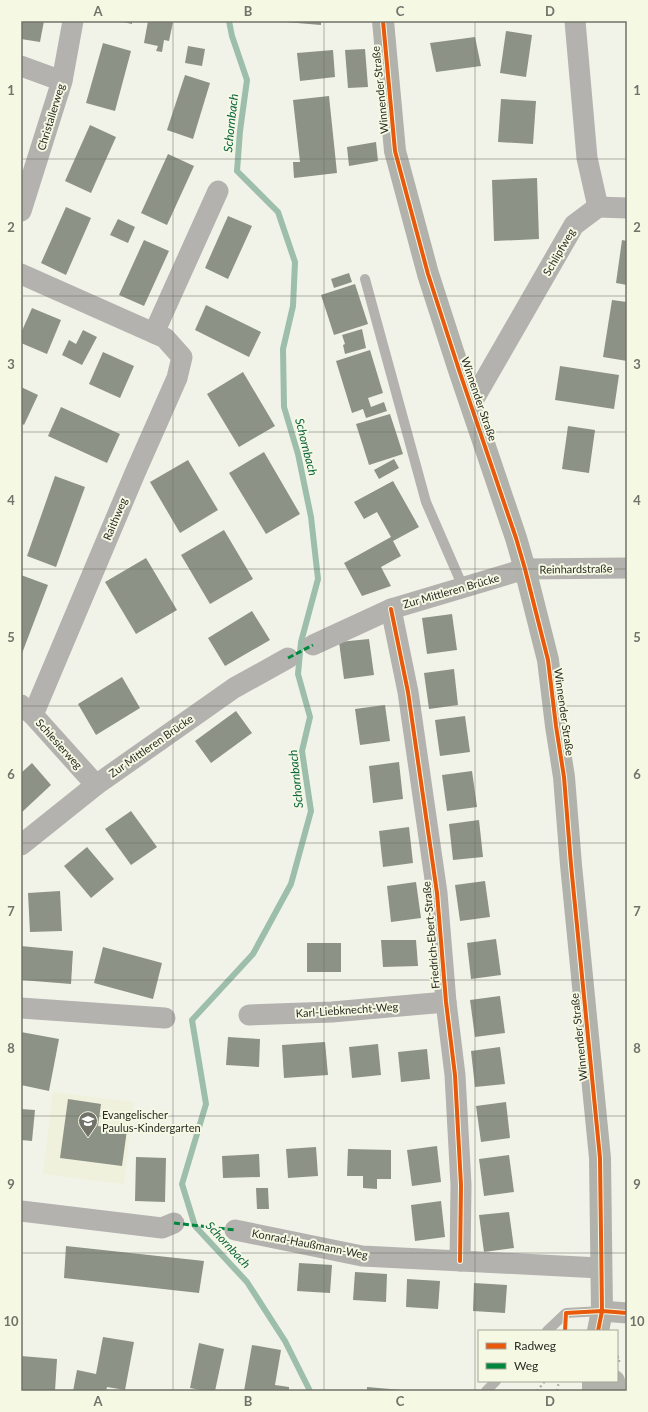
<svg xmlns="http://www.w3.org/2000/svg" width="648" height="1412" font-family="Lato,sans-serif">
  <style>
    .built { fill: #eff1dc }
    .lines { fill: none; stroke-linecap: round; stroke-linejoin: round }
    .stream { stroke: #9dbeaa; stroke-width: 6 }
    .building { fill: #8c9286 }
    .path { stroke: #b1b0ab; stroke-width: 2.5; stroke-dasharray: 2 3; stroke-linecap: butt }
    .lane { stroke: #b3b2ae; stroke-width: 10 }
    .street { stroke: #b3b2ae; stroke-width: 21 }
    .secondary { stroke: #b1b2ac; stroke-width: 22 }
    .quiet { stroke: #00873e; stroke-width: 3; stroke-dasharray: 6 3; stroke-linecap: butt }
    .cycleway-casing { stroke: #f5f8e3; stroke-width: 6 }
    .cycleway { stroke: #e8590c; stroke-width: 4 }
    .grid { fill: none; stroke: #717269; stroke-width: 1; stroke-opacity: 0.55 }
    .labels { text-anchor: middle; stroke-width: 4; stroke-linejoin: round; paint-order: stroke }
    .street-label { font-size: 11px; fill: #2b2c24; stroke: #f5f8e3 }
    .poi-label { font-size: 11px; fill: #2b2c24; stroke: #f5f8e3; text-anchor: start }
    .water-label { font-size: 12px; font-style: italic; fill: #0c6444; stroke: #f5f8e3 }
    .neatline { fill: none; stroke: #717269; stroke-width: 1.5 }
    .grid-label { font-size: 13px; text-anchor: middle; font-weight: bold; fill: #717269 }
  </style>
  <rect width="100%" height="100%" fill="#f2f3e8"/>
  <!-- built -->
  <polygon class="built" points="53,1092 134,1102 124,1184 43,1174"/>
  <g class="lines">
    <!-- stream -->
    <polyline class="stream" points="229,21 232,36 247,80 240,131 237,171 278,212 295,262 293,306 283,349 284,407 298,454 311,517 318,579 301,642 298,674 310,717 302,751 311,811 291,884 253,954 192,1020 206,1104 182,1184 195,1226 247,1282 285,1341 310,1391"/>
  </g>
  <!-- building -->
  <g class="building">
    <polygon points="21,21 44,21 40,42 21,39"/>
    <polygon points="119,21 132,21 132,24"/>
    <polygon points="148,21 173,22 169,41 164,40 162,52 156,51 158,46 144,43"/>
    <polygon points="285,21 321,21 321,25 285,22"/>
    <polygon points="506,31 532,35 526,77 500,73"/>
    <polygon points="475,37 481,66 436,72 430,43"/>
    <polygon points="103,43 131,51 115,111 86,103"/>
    <polygon points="188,46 205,49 202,66 185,63"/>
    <polygon points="365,49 368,87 348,88 345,50"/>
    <polygon points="333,50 335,77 300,81 297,53"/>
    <polygon points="185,75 210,83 193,139 167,130"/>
    <polygon points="329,96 337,173 294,178 293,162 300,162 293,100"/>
    <polygon points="501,99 536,101 533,144 498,142"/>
    <polygon points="90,125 116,137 91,193 65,181"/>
    <polygon points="376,142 378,161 349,166 347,147"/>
    <polygon points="168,154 194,166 167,225 141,213"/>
    <polygon points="537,178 539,239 494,241 492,180"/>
    <polygon points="66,207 91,218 66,275 41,263"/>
    <polygon points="228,216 252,226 228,279 205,268"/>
    <polygon points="118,219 135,227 128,243 110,235"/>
    <polygon points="144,240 169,251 144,306 119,295"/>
    <polygon points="622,240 627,241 627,285 616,283"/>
    <polygon points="349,273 352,282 334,288 331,279"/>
    <polygon points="355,284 368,324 334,335 321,295"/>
    <polygon points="612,300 627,302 627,361 603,357"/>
    <polygon points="206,305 261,332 249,357 195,330"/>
    <polygon points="32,308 61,320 47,354 21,343 21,333"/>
    <polygon points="362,329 366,348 345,354 343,345 345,344 342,335"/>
    <polygon points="83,330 97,337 82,365 62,355 69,340 76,344"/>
    <polygon points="370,350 383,393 368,398 371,407 384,402 387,411 366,418 363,409 352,413 336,361"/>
    <polygon points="103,352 134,366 120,398 89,384"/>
    <polygon points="560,366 619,375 614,409 555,400"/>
    <polygon points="243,372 275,426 239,447 207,394"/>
    <polygon points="21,387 38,395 24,425 21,423"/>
    <polygon points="61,407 120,434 107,463 48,436"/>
    <polygon points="390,414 403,454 369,465 356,424"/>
    <polygon points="568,426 595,430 589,473 562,469"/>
    <polygon points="264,452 300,514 266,534 229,473"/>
    <polygon points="394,459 399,468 379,479 374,470"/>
    <polygon points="188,460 218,510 180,533 150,482"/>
    <polygon points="55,476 85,487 56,567 27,556"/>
    <polygon points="393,481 419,527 393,541 401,556 381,567 391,586 362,596 344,563 391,537 377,512 364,519 354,502"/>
    <polygon points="224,530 253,579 210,604 181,555"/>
    <polygon points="146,558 177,610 136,634 105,582"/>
    <polygon points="21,575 48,585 21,656"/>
    <polygon points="252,611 270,640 225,666 208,638"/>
    <polygon points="452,614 457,650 427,654 422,618"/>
    <polygon points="369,639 374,675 344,679 339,642"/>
    <polygon points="454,669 458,705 429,709 424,673"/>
    <polygon points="122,677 140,708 96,735 78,704"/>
    <polygon points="385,705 390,741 360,745 355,709"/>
    <polygon points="236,711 252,733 211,763 195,741"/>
    <polygon points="465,716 470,752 440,756 435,720"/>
    <polygon points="399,762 403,799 373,803 369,766"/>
    <polygon points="32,763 51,785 21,813 21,773"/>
    <polygon points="472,771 477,807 447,811 442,775"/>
    <polygon points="131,811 157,847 131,865 105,829"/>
    <polygon points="479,820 483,857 453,860 449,824"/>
    <polygon points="409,827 413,863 383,867 379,831"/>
    <polygon points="87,847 114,879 91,898 64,866"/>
    <polygon points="485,881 490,917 460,921 455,885"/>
    <polygon points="416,882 421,918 391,922 387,886"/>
    <polygon points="60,891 62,931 30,932 28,893"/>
    <polygon points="496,939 501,975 471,979 467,943"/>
    <polygon points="381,940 416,940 418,966 383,967"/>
    <rect x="307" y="943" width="34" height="29"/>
    <polygon points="21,946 73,951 71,984 21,980"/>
    <polygon points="103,947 162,963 153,999 94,983"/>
    <polygon points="500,996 505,1033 475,1037 470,1000"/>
    <polygon points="21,1032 59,1039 49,1091 21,1085"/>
    <polygon points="228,1037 260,1039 259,1067 226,1065"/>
    <polygon points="325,1042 328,1075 284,1078 282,1045"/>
    <polygon points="378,1044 381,1075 352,1078 349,1047"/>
    <polygon points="500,1047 505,1084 475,1087 471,1051"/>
    <polygon points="427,1049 430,1079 401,1082 398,1052"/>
    <polygon points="68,1099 101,1104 98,1126 127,1130 122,1166 60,1158"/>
    <polygon points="506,1102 510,1138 481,1142 476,1106"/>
    <polygon points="21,1109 35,1110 32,1141 21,1140"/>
    <polygon points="437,1146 441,1182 412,1186 407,1150"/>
    <polygon points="316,1147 318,1176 288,1178 286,1149"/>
    <polygon points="348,1149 391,1150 391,1179 377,1179 377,1189 363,1188 363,1176 347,1176"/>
    <polygon points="259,1154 260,1177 223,1178 222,1156"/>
    <polygon points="509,1155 514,1192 484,1196 479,1159"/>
    <polygon points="136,1157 166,1158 165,1202 135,1201"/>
    <polygon points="256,1188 268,1188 269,1209 257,1209"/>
    <polygon points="441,1201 445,1237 415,1241 411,1205"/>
    <polygon points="509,1212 514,1248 484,1252 479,1215"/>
    <polygon points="66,1246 204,1261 199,1293 64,1278"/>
    <polygon points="299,1263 332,1265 330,1293 297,1291"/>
    <polygon points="355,1272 387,1274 386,1302 353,1300"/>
    <polygon points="407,1279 440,1281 438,1309 406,1307"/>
    <polygon points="474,1283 507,1285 505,1313 473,1311"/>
    <polygon points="103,1337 134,1342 125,1390 107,1387 106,1391 73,1391 77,1370 96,1374"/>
    <polygon points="199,1343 224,1349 215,1391 206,1391 190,1388"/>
    <polygon points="252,1345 281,1350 275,1385 289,1387 289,1391 244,1391"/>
    <polygon points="21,1356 57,1359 55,1391 21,1391"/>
    <polygon points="367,1387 402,1390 402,1391 367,1391"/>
  </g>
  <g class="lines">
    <!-- path -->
    <g class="path">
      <polyline points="617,1357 619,1357 619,1362"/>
      <polyline points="537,1391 545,1381"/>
      <polyline points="557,1391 559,1381"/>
    </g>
    <!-- lane -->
    <g class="lane">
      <polyline points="365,279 426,502 463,587"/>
      <polyline points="547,1331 566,1313 602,1311"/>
      <polyline points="486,1391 496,1381"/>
    </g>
    <!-- street -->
    <g class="street">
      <polyline points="575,21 587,158 598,207"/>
      <polyline points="21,66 62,81"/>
      <polyline points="598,207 627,208"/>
      <polyline points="21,211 62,81 73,21"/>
      <polyline points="21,274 165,338 182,357 177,378 135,473 33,715"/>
      <polyline points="154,333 218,191"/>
      <polyline points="471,404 574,225 598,207"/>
      <polyline points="391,609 408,692 437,893 446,1002 455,1075 461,1185 460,1261"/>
      <polyline points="313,645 391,609 525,569 627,568"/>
      <polyline points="21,705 33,715 96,785"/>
      <polyline points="21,845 96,785 234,688 288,658"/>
      <polyline points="21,1008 165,1018"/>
      <polyline points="249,1015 332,1012 446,1002"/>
      <polyline points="21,1211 162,1228 174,1223"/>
      <polyline points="235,1230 362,1256 600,1268"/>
      <polyline points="602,1311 627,1313"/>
    </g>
    <!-- secondary -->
    <g class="secondary">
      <polyline points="383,21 395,151 428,274 459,370 516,538 525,569 548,660 556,726 564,777 571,865 600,1158 602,1311 598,1331"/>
      <polyline points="614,1381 614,1391"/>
      <polyline points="593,1391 593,1381"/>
    </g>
    <!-- quiet -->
    <g class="quiet">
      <polyline points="288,658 313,645"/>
      <polyline points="174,1223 235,1230"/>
    </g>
    <defs>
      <g id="cycleway">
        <polyline points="383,21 395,151 428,274 459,370 516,538 525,569 548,660 556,726 564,777 571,865 600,1158 602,1311 598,1331"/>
        <polyline points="391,609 408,692 437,893 446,1002 455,1075 461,1185 460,1261"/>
        <polyline points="565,1331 566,1313 602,1311 627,1313"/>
      </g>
    </defs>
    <!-- cycleway casing -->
    <use href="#cycleway" class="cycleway-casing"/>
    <!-- cycleway -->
    <use href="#cycleway" class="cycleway"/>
  </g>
  <!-- grid -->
  <path class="grid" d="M173,21V1391M324,21V1391M475,21V1391M21,159H627M21,296H627M21,432H627M21,569H627M21,706H627M21,843H627M21,980H627M21,1116H627M21,1253H627"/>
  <!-- icons -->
  <defs>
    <symbol id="school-pin" viewBox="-11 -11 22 30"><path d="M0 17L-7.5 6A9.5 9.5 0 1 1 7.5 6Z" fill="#717269" stroke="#f5f8e3"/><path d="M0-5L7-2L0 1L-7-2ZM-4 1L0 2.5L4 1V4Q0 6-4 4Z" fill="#fff"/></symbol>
  </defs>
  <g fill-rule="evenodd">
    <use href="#school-pin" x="77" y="1110" width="22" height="30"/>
  </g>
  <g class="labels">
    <!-- street labels -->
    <g class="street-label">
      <text transform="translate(380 90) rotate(-96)" y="4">Winnender Straße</text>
      <text transform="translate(51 117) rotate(-73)" y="4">Christallerweg</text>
      <text transform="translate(559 252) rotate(-60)" y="4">Schlipfweg</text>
      <text transform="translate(479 399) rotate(71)" y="4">Winnender Straße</text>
      <text transform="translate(115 519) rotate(-67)" y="4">Raithweg</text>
      <text transform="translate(576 569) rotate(-1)" y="4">Reinhardstraße</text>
      <text transform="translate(451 591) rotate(-16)" y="4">Zur Mittleren Brücke</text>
      <text transform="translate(564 712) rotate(82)" y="4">Winnender Straße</text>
      <text transform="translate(59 744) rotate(48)" y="4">Schlesierweg</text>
      <text transform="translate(151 746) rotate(-35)" y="4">Zur Mittleren Brücke</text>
      <text transform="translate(431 935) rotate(-95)" y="4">Friedrich-Ebert-Straße</text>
      <text transform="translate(347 1010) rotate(-4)" y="4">Karl-Liebknecht-Weg</text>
      <text transform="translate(579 1037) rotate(-96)" y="4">Winnender Straße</text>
      <text transform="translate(310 1244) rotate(11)" y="4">Konrad-Haußmann-Weg</text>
    </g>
    <!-- poi labels -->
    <g class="poi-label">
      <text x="102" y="1119">Evangelischer<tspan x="102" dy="13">Paulus-Kindergarten</tspan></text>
    </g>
    <!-- water labels -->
    <g class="water-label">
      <text transform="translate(231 123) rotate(-84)" y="4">Schornbach</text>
      <text transform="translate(306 447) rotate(76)" y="4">Schornbach</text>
      <text transform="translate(296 779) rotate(-96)" y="4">Schornbach</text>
      <text transform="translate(228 1245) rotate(47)" y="4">Schornbach</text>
    </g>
  </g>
  <!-- border -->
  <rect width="648" height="1412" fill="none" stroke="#f5f8e3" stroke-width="44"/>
  <!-- legend -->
  <rect x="478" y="1330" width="140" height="52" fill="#f5f8e3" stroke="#a4a697"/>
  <rect x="486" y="1343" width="20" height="6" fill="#e8590c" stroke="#a4a697"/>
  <text x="514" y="1350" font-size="12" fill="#2b2c24">Radweg</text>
  <rect x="486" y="1363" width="20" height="6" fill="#00873e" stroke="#a4a697"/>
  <text x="514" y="1370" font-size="12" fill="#2b2c24">Weg</text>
  <rect x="22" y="22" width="604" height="1368" class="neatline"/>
  <g class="grid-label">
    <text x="98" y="16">A</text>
    <text x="248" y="16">B</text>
    <text x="400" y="16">C</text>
    <text x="550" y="16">D</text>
    <text x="11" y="95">1</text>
    <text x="637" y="95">1</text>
    <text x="11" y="232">2</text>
    <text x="637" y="232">2</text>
    <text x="11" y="369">3</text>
    <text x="637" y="369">3</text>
    <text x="11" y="505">4</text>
    <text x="637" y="505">4</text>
    <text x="11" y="642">5</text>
    <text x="637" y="642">5</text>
    <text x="11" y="779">6</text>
    <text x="637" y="779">6</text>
    <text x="11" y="916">7</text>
    <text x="637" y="916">7</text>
    <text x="11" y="1053">8</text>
    <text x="637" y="1053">8</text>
    <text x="11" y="1189">9</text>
    <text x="637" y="1189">9</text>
    <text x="11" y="1326">10</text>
    <text x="637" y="1326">10</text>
    <text x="98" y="1406">A</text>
    <text x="248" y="1406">B</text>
    <text x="400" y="1406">C</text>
    <text x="550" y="1406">D</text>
  </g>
</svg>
